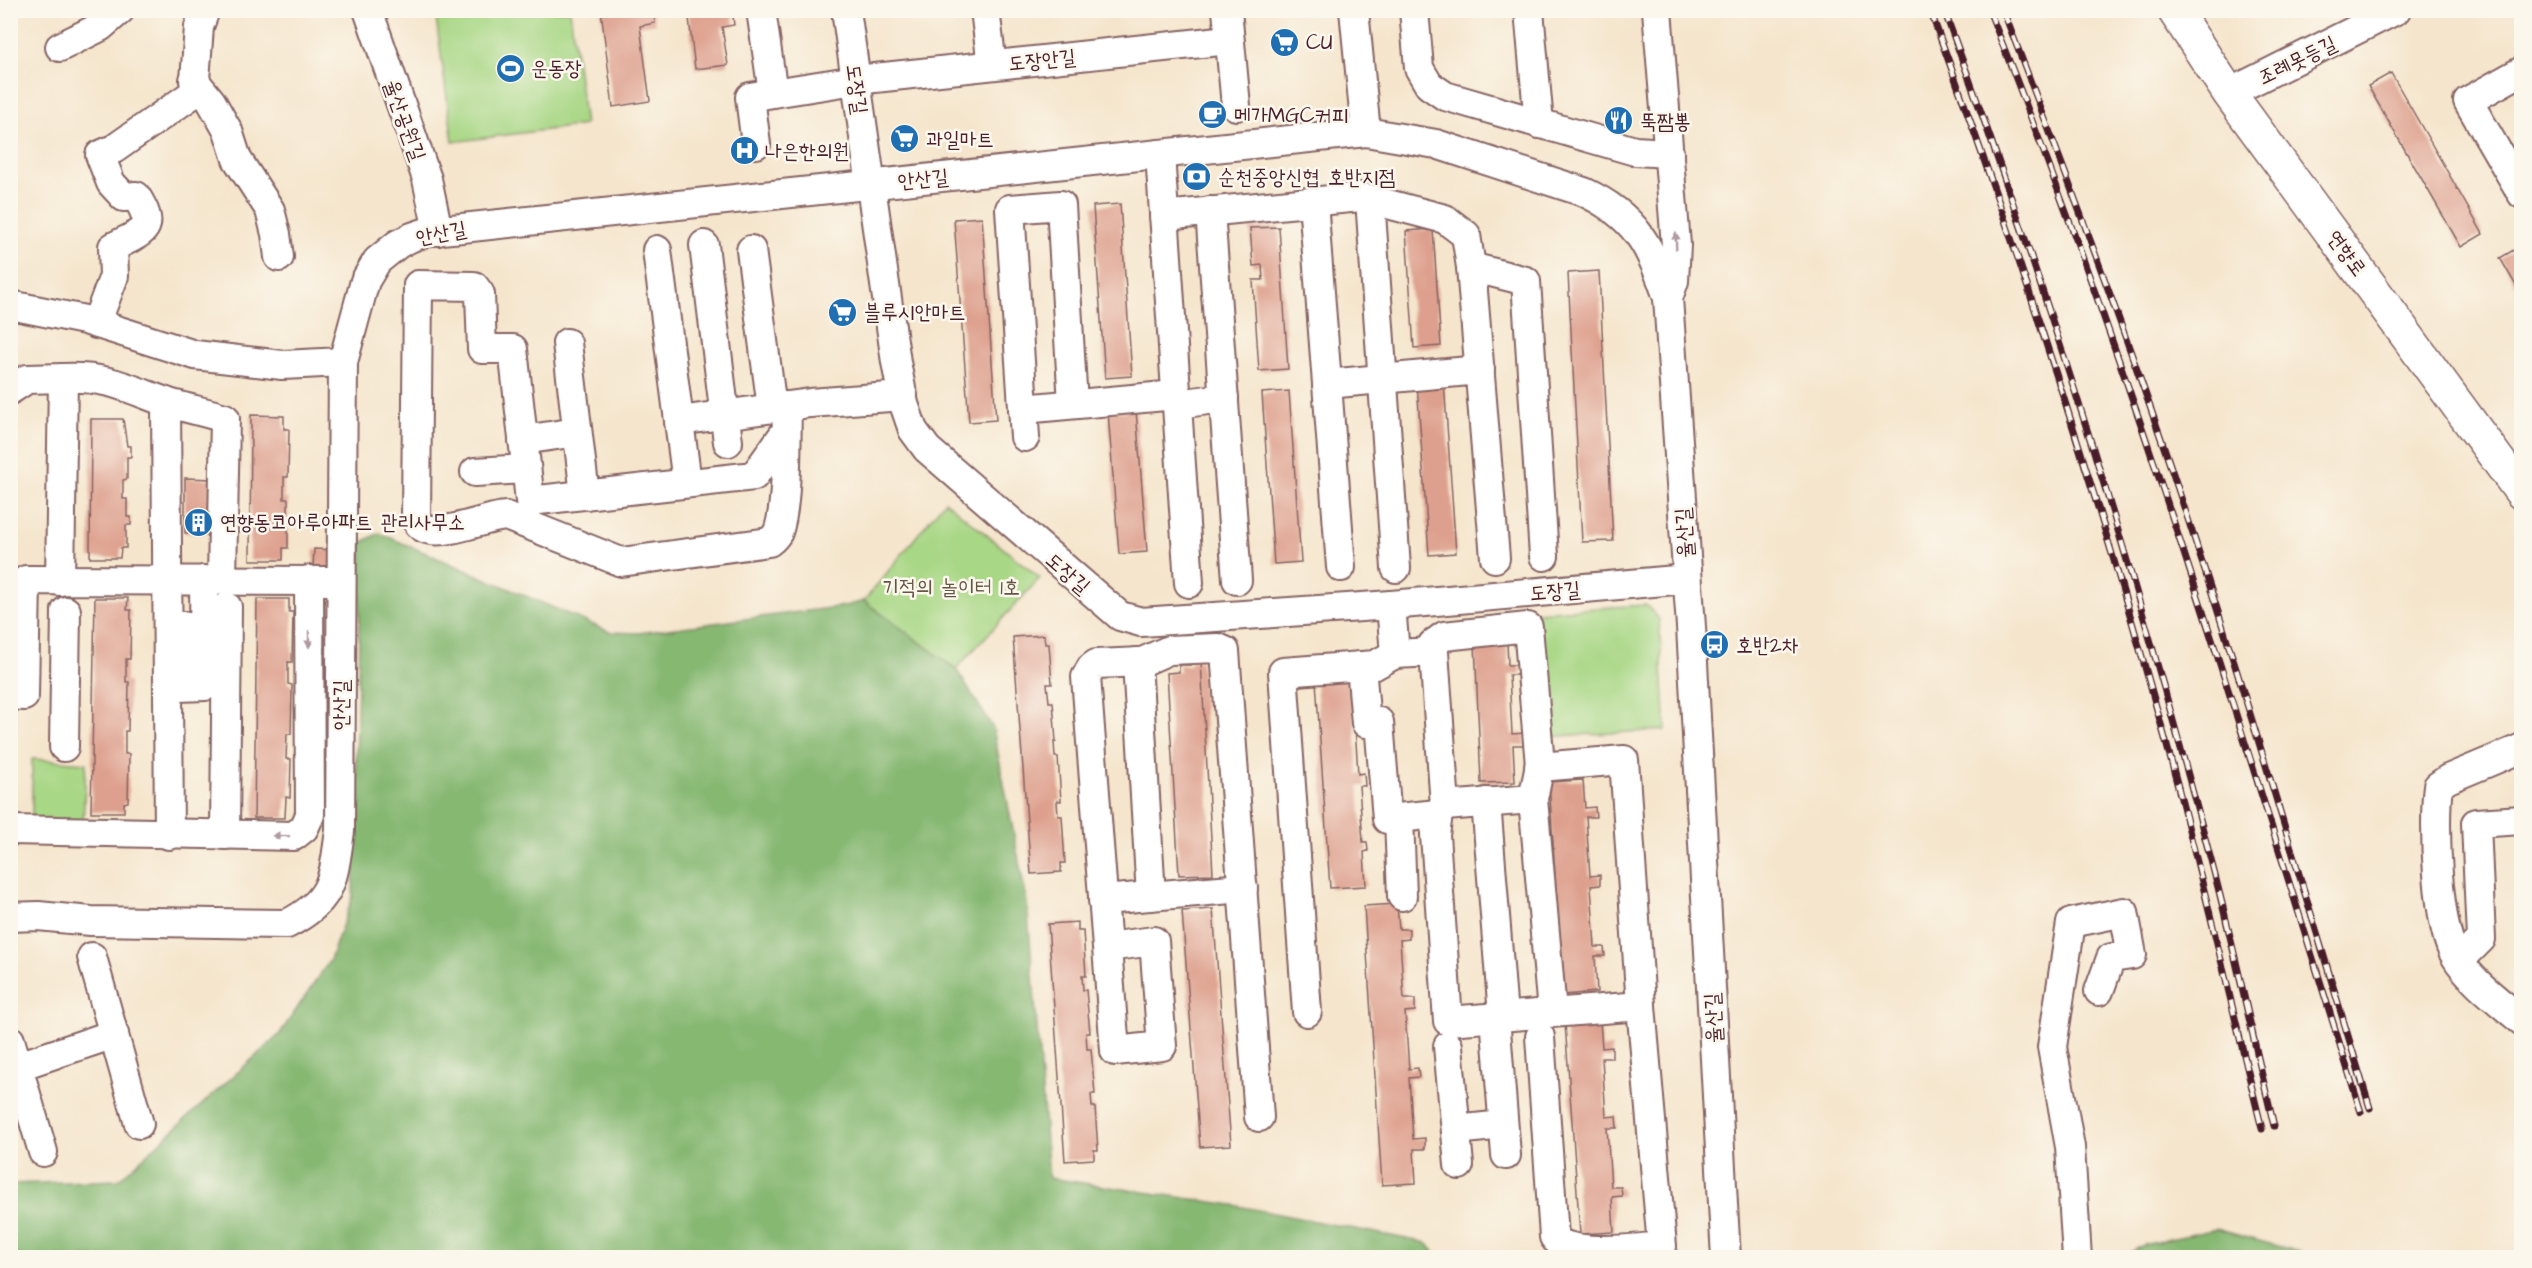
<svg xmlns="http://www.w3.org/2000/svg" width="2532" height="1268" font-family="'Architects Daughter','Poor Story',sans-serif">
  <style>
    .green { fill: #a8d785; stroke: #797b58; stroke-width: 1.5 }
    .forest { fill: #86b872; stroke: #686c4e; stroke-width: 1.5 }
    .building { fill: #dea08e }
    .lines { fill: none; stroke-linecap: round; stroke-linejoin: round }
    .minor-casing { stroke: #866463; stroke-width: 32 }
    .major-casing { stroke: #866463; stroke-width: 36 }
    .minor { stroke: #fff; stroke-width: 28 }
    .major { stroke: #fff; stroke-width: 33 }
    .rail-casing { stroke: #4a1f2b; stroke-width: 7 }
    .rail { stroke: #fbf7ec; stroke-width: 4.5; stroke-dasharray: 14; stroke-linecap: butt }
    .oneway { fill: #ae9aa0 }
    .labels { text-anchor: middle; stroke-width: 5; stroke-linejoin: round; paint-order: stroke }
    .poi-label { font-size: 21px; fill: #4a1f2b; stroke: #fbf7ec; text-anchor: start }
    .street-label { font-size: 21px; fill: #4a1f2b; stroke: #fbf7ec }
    .park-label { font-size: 21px; fill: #665646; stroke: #fbf7ec }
  </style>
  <rect width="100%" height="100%" fill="#fbf7ec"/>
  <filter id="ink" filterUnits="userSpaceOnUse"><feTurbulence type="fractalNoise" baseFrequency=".0167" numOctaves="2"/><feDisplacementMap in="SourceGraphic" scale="12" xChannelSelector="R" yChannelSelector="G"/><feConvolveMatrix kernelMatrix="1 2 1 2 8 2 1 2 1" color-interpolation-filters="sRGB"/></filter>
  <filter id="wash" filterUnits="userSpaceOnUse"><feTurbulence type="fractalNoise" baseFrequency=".008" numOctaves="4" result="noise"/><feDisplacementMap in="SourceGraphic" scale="24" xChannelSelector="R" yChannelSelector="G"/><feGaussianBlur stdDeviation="1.35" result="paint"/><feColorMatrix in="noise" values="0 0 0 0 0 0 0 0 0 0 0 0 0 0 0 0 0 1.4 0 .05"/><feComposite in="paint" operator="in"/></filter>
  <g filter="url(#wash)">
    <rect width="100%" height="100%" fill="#f5e5cc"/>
    <!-- green -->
    <g class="green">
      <polygon points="435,11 570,11 585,125 453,142"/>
      <polygon points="945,501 1040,578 956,669 864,601"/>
      <polygon points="1646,605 1659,619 1666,730 1542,737 1535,612"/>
      <polygon points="32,759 86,763 83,823 32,823"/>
    </g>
    <!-- forest -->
    <g class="forest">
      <polygon points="379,533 610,632 638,633 845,606 864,601 956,669 993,728 1027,902 1049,1178 1233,1205 1427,1243 1438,1257 11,1257 11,1184 118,1180 279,1035 330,960 353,896 361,543"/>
      <polygon points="2216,1229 2317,1257 2123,1257 2143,1245"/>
    </g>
    <g id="blocks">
      <!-- building -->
      <g class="building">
        <polygon points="601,10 653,10 655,23 640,26 650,101 613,107"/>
        <polygon points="688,10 732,10 734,25 722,27 728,65 695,69"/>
        <polygon points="2391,73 2483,234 2461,247 2368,86"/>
        <polygon points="1120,204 1132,376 1105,378 1093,206"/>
        <polygon points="982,217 996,420 969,422 954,219"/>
        <polygon points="1279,227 1288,369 1259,371 1253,280 1263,280 1262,265 1253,266 1250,228"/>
        <polygon points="1433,229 1441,346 1414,348 1406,231"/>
        <polygon points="2522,245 2522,296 2500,258"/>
        <polygon points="1599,271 1613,541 1582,542 1568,273"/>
        <polygon points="1444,382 1456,553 1429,555 1417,383"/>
        <polygon points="1289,391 1301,562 1274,564 1262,393"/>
        <polygon points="1136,410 1147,552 1119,554 1108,412"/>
        <polygon points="251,415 284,416 284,429 289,429 288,477 284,477 284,499 288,499 288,548 283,548 283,560 250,560"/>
        <polygon points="91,419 123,419 127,446 131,446 131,457 127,457 127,479 123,480 123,499 127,499 127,517 131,517 131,525 126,525 126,548 121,548 120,558 90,558"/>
        <polygon points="185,478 212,479 212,533 185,533"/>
        <polygon points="314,549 334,550 333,568 313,568"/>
        <polygon points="95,598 128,598 127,610 131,610 130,659 126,659 126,682 129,682 128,731 125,731 125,754 129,754 128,802 124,803 124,812 91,812"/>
        <polygon points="257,599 289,599 289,612 293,612 292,662 288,662 288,684 292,685 291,734 287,734 286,759 291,759 290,798 286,797 285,818 254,818"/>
        <polygon points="1044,635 1045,644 1049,644 1052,684 1047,684 1049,702 1053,702 1056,742 1054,742 1055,757 1058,757 1061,801 1057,801 1058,816 1062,816 1065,863 1061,863 1061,872 1031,874 1013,637"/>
        <polygon points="1507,641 1508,665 1520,665 1521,675 1509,675 1512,734 1525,733 1525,745 1513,745 1515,782 1481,783 1475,643"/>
        <polygon points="1191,661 1201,661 1213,874 1179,875 1167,673 1179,672 1179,665 1191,665"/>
        <polygon points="1352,678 1358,774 1364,773 1365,786 1359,786 1363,842 1367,842 1368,851 1364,852 1366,886 1330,888 1316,681"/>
        <polygon points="1583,780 1585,808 1595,807 1596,817 1586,817 1590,876 1600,875 1600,885 1591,886 1595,947 1604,947 1605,956 1595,956 1597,992 1563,995 1549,782"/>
        <polygon points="1397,904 1399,929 1409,929 1409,939 1400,940 1404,999 1415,999 1415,1011 1405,1012 1409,1069 1418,1068 1419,1077 1409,1078 1413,1139 1425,1138 1425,1149 1414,1149 1416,1183 1382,1185 1364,906"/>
        <polygon points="1213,909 1231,1145 1200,1147 1182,911"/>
        <polygon points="1078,922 1078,931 1083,931 1086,976 1082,976 1083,990 1086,990 1090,1033 1086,1033 1087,1049 1091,1049 1095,1094 1091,1094 1092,1107 1095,1107 1098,1150 1094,1150 1094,1159 1065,1161 1048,924"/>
        <polygon points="1600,1021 1602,1048 1612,1047 1612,1058 1602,1058 1606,1117 1616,1116 1617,1128 1607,1128 1611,1187 1621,1187 1622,1196 1612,1197 1614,1232 1580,1234 1565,1023"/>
      </g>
    </g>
  </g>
  <g filter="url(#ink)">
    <use href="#blocks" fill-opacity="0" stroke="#866463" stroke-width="1.5"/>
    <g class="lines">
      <defs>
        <g id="minor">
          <polyline points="368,10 427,179 438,231"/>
          <polyline points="761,10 773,93 856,80 1229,40"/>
          <polyline points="846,10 896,362 904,404 913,430 927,449 1120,616 1141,622 1391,605 1687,579"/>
          <polyline points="985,10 992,65"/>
          <polyline points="1227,10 1236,106"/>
          <path d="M1354,10L1366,132L1436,144L1584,192C1636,216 1651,247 1668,298L1691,627L1726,1258"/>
          <polyline points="1414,10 1419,68 1429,85 1445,96 1635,151 1669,153"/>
          <polyline points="1529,10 1539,124"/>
          <polyline points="1657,10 1676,245 1674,281 1668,298"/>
          <polyline points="60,47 100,27 120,10"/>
          <polyline points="2522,71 2468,101 2522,194"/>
          <polyline points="194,80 211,101 228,131 237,159 270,210 276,234 279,257"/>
          <polyline points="2229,93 2396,10"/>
          <polyline points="756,144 750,97 773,93"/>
          <polyline points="1160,154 1189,583"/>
          <polyline points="1370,199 1396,568"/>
          <polyline points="1313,201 1341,567"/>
          <polyline points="1210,211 1237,580"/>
          <polyline points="1164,216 1361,197 1445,219 1466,235 1471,267 1495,558"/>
          <polyline points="704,245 728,442"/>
          <polyline points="657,250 687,483"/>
          <polyline points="751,250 772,408"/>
          <polyline points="1471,267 1526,281 1544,556"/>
          <polyline points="10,305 85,320 195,355 282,365 343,362"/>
          <path d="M96,324L114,276L113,247C143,231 158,231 136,196L124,197L111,183L100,155L114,149L194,93L199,27L205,10"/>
          <polyline points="567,343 585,495"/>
          <polyline points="1327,384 1480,370"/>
          <polyline points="10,390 27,379 63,378"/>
          <polyline points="166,402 169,835"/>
          <polyline points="1177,404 1224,398"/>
          <polyline points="1023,409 1176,395"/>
          <polyline points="679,421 810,403 903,396"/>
          <path d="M786,431L754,476L530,501L513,349H482L480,294L474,286L418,285L416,519C427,546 483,517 506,516L621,562L769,542C773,539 776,536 778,532C788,505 786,437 787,406"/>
          <polyline points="1025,437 1010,209 1061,205 1073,404"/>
          <polyline points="523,440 577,432"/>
          <polyline points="475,472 525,469"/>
          <polyline points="204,580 205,686 178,687 178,626 205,626"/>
          <path d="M60,581L63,378C107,376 127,388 166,402C185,408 205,412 225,418L222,580"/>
          <polyline points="1391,605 1395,654"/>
          <polyline points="1434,652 1433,644 1444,636 1528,627 1540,765 1533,799 1552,1012"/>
          <polyline points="1137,662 1151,896"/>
          <polyline points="1361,666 1366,723 1379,722 1387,819 1438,814"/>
          <polyline points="10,695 24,696 26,580 328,581"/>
          <polyline points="64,747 66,611"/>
          <path d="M2522,748L2448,779L2438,786C2433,822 2437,928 2456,957C2472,982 2500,1002 2522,1021"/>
          <path d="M1539,767L1624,760L1641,1006L1662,1246C1640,1248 1567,1258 1554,1237L1540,1037"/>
          <polyline points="1486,802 1503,1016"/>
          <polyline points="1445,806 1533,799"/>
          <polyline points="1399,818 1402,896"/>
          <polyline points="10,830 294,836 304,828 310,815 309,580"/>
          <polyline points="225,835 227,607"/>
          <polyline points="1103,900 1243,888"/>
          <path d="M10,917L38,916L91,921L287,924C334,900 333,879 340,831L343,362L365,281L377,261L398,244L412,237L430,231L462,228L1366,132"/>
          <polyline points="1107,947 1154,941 1162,1046 1115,1051 1086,677 1091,668 1096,664 1142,662 1169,650 1218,648 1225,651 1259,1117"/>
          <polyline points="92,957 139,1124"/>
          <polyline points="2459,961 2481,939 2476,823 2522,820"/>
          <polyline points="1307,1012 1283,672 1375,665 1395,654 1434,652 1445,806 1438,814 1435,835 1448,1021 1641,1006"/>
          <polyline points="1495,1017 1506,1155"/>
          <polyline points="10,1040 43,1152"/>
          <polyline points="1448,1046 1459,1165"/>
          <polyline points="10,1069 114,1034"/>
          <polyline points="1456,1130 1503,1125"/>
          <polyline points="2077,1258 2070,1147 2052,1047 2071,923 2124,912 2132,955 2111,958 2099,991"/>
        </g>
        <polyline id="major" points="2174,10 2229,93 2522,493"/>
      </defs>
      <!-- minor casing -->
      <use href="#minor" class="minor-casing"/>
      <!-- major casing -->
      <use href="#major" class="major-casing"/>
      <!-- minor -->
      <use href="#minor" class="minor"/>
      <!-- major -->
      <use href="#major" class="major"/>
      <defs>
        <g id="rail">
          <path d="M1930,10C2019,250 2098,495 2166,742C2201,870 2230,1000 2262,1129"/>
          <path d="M1944,10C2048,290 2136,576 2212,864C2235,951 2253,1039 2274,1126"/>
          <path d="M1989,10C2133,371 2245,742 2361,1112"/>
          <path d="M2003,10C2060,157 2115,304 2166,453C2239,669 2303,889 2370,1108"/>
        </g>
      </defs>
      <!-- rail casing -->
      <use href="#rail" class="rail-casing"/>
      <!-- rail -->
      <use href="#rail" class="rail"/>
    </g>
    <!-- one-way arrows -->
    <defs><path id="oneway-solid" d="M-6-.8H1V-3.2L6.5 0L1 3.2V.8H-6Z" transform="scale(1.5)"/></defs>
    <g class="oneway">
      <use href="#oneway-solid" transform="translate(1676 241) rotate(-92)"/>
      <use href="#oneway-solid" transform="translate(309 639) rotate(90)"/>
      <use href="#oneway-solid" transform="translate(281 836) rotate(-179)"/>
    </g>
  </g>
  <!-- icons -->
  <defs>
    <symbol id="supermarket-disc" viewBox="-11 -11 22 22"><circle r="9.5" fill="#1f6fb2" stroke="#fbf7ec"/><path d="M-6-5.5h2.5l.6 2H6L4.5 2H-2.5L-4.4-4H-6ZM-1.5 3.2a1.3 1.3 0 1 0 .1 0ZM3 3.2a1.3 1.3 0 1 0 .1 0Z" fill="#fff"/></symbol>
    <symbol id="stadium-disc" viewBox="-11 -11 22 22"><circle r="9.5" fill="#1f6fb2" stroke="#fbf7ec"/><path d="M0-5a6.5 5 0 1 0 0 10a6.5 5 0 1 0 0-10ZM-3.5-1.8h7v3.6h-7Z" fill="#fff"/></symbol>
    <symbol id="cafe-disc" viewBox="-11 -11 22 22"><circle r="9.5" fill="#1f6fb2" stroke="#fbf7ec"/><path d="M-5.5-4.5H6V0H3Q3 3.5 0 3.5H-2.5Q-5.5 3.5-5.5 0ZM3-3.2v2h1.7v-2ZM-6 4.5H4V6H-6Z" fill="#fff"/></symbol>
    <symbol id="restaurant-disc" viewBox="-11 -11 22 22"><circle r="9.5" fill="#1f6fb2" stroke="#fbf7ec"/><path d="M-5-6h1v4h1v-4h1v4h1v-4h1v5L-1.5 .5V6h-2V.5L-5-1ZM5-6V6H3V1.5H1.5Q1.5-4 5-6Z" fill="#fff"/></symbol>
    <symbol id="hospital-disc" viewBox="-11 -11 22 22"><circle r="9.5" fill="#1f6fb2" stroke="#fbf7ec"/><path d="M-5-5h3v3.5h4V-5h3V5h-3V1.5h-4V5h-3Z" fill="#fff"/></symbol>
    <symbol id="bank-disc" viewBox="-11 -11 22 22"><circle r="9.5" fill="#1f6fb2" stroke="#fbf7ec"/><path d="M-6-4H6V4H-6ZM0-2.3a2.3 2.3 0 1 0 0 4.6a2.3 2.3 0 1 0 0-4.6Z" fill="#fff"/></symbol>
    <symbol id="building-disc" viewBox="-11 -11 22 22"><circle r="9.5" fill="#1f6fb2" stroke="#fbf7ec"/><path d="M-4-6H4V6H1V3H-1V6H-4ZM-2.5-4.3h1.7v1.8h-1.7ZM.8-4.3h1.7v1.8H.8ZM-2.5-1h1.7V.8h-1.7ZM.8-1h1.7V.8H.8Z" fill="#fff"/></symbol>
    <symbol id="bus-disc" viewBox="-11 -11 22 22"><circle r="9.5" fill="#1f6fb2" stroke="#fbf7ec"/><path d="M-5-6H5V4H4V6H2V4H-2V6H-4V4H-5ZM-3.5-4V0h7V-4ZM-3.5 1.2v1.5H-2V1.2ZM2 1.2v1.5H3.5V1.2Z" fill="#fff"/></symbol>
  </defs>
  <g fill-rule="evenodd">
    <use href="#supermarket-disc" x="1268" y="26" width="33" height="33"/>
    <use href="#stadium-disc" x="494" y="52" width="33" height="33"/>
    <use href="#cafe-disc" x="1196" y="98" width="33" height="33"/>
    <use href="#restaurant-disc" x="1602" y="104" width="33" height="33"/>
    <use href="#supermarket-disc" x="888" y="122" width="33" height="33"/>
    <use href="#hospital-disc" x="728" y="134" width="33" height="33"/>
    <use href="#bank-disc" x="1180" y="160" width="33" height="33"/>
    <use href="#supermarket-disc" x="826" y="296" width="33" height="33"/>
    <use href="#building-disc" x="182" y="506" width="33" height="33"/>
    <use href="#bus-disc" x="1698" y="628" width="33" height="33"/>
  </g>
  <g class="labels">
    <!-- poi labels -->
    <g class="poi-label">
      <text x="1306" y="49">CU</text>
      <text x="531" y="75">운동장</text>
      <text x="1234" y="122">메가MGC커피</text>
      <text x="1640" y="128">뚝짬뽕</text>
      <text x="926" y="146">과일마트</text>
      <text x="765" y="158">나은한의원</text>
      <text x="1218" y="184">순천중앙신협 호반지점</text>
      <text x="864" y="319">블루시안마트</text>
      <text x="220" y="529">연향동코아루아파트 관리사무소</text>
      <text x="1736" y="652">호반2차</text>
    </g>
    <!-- street labels -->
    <g class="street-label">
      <text transform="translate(1042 60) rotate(-6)" y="7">도장안길</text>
      <text transform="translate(2297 60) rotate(-26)" y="7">조례못등길</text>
      <text transform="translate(857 89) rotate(82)" y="7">도장길</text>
      <text transform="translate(405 120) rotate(70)" y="7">율산공원길</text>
      <text transform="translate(923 179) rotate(-6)" y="7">안산길</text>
      <text transform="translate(441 233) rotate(-11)" y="7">안산길</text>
      <text transform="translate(2347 253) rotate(54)" y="7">연향로</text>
      <text transform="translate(1684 533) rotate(-94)" y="7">율산길</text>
      <text transform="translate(1068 573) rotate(41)" y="7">도장길</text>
      <text transform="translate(1555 591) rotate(-5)" y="7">도장길</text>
      <text transform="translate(341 705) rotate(-90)" y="7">안산길</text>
      <text transform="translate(1713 1018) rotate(-93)" y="7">율산길</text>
    </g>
    <!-- park labels -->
    <g class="park-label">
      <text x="951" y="594">기적의 놀이터 1호</text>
    </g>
  </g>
  <!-- margin -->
  <rect width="2532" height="1268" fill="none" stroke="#fbf7ec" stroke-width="36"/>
</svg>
